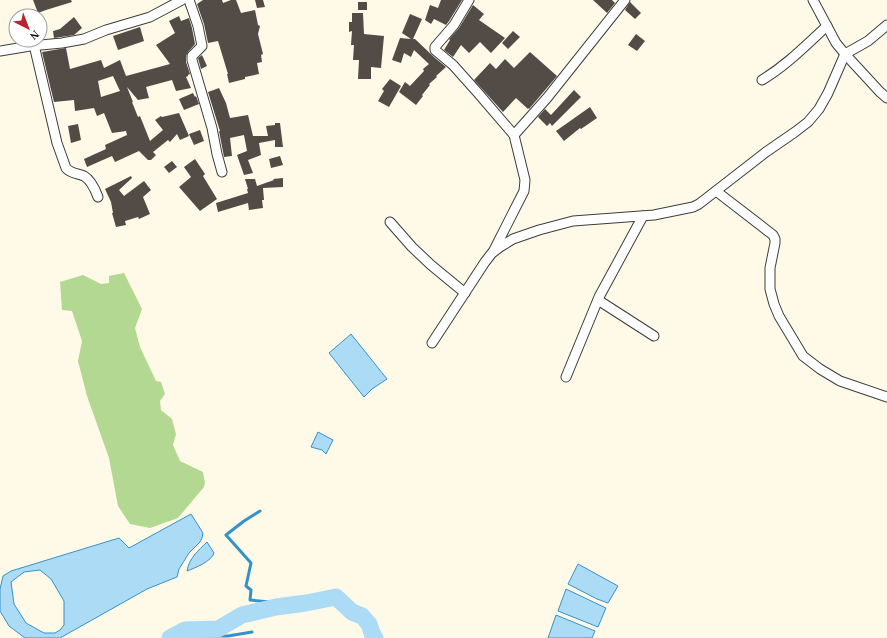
<svg xmlns="http://www.w3.org/2000/svg" width="887" height="638" font-family="'Times New Roman',serif">
  <style>
    .forest { fill: #b2d892 }
    .water { fill: #acdbf5; stroke: #3492cb; fill-rule: evenodd }
    .lines { fill: none; stroke-linecap: round; stroke-linejoin: round }
    .stream { stroke: #3492cb; stroke-width: 3 }
    .river { stroke: #acdbf5; stroke-width: 17 }
    .building { fill: #524b46; fill-rule: evenodd }
    .minor-casing { stroke: #3d3d3d; stroke-width: 11 }
    .minor { stroke: #fff; stroke-width: 9 }
  </style>
  <rect width="100%" height="100%" fill="#fffae7"/>
  <!-- forest -->
  <polygon class="forest" points="124,273 142,309 135,328 140,347 156,381 161,382 165,394 160,401 161,410 172,419 176,434 173,445 180,461 203,472 205,483 204,487 178,518 150,528 130,524 118,506 109,458 87,396 78,361 82,341 72,311 62,310 60,282 83,275 101,284 109,283 109,276"/>
  <!-- water -->
  <g class="water">
    <polygon points="351,334 387,379 372,389 364,397 329,353"/>
    <polygon points="318,432 333,440 326,454 322,450 311,447"/>
    <path d="M191,514L203,533L202,538L200,542L189,553L179,569L177,577L147,589L60,638H25L9,626L0,611V589L3,576L11,571L119,538L129,548ZM40,570L51,579L64,601V625L60,630L55,633H44L26,623L14,604L11,582L24,572Z"/>
    <path d="M207,542L214,553C212,561 195,568 187,571C189,558 198,551 207,542Z"/>
    <polygon points="578,564 618,586 608,603 597,599 568,584"/>
    <polygon points="566,589 606,608 598,627 558,611"/>
    <polygon points="556,615 595,631 592,638 548,638"/>
  </g>
  <g class="lines">
    <!-- stream -->
    <g class="stream">
      <polyline points="260,511 244,521 226,535 251,563 246,586 251,590 250,600 270,602 276,607"/>
      <polyline points="187,638 197,636 228,636 252,632"/>
    </g>
    <!-- river -->
    <polyline class="river" points="170,638 185,630 218,629 242,615 276,607 306,603 336,597 352,612 362,616 369,624 372,633 375,638"/>
  </g>
  <!-- building -->
  <g class="building">
    <polygon points="33,0 71,0 72,2 46,10 38,13"/>
    <polygon points="203,0 222,0 223,3 231,0 236,0 241,13 255,10 258,25 260,26 258,34 263,54 261,55 262,62 257,63 259,74 245,77 245,79 229,83 227,74 228,74 218,41 208,43 204,24 197,4"/>
    <polygon points="255,0 263,0 265,7 257,8"/>
    <polygon points="441,0 462,0 449,21 446,25 434,19 431,24 425,20 430,5 438,8"/>
    <polygon points="593,0 612,0 615,3 607,13"/>
    <rect x="358" y="2" width="9" height="8"/>
    <polygon points="630,2 641,13 635,19 625,10"/>
    <polygon points="473,5 484,14 479,20 505,38 491,53 480,42 469,53 461,45 453,57 444,50 450,40 449,39 459,28"/>
    <polygon points="352,13 363,13 364,34 384,36 381,68 371,67 371,79 358,79 359,60 353,60 354,45 351,45 352,31 349,32 349,22 352,22"/>
    <polygon points="410,14 422,19 413,39 415,39 435,58 446,67 436,76 437,77 429,84 430,85 422,95 423,96 416,105 399,92 405,82 410,86 424,71 423,69 429,64 414,50 411,57 404,53 401,63 392,60 400,38 411,39 402,33"/>
    <path d="M179,16L181,21L189,18L192,28L195,44L188,52L186,56V62L190,74L188,75V76L186,77L191,88L176,91L172,80L146,87L149,98L138,100L127,87L133,102H132L138,117L140,116L150,141L163,130L155,120L161,116L162,117L179,113L189,136L180,140L177,134L170,142L168,140L153,152L156,155L151,160H148L139,151L115,162L112,156L87,167L84,159L106,149L105,145L127,135L126,131L112,133L104,113L97,116L94,108L75,111L74,100L54,102L42,52L66,48L70,69L101,60L104,68L120,60L126,76L170,64L156,45L175,33L169,21ZM113,76L120,91L101,97L98,81Z"/>
    <polygon points="74,17 82,28 74,35 54,38 53,31 60,29"/>
    <polygon points="140,27 144,41 118,50 113,36"/>
    <polygon points="513,31 520,37 508,49 502,43"/>
    <polygon points="636,34 645,41 637,51 628,45"/>
    <polygon points="530,52 557,76 529,109 528,108 528,109 516,98 503,112 474,80 490,63 496,69 505,59 514,68"/>
    <polygon points="202,55 207,66 201,69 198,58"/>
    <polygon points="390,79 401,86 389,107 378,101 384,91 382,89"/>
    <polygon points="219,88 226,103 230,118 248,115 253,136 268,136 266,126 275,125 275,123 280,123 283,147 275,147 275,140 259,143 261,155 248,160 253,173 244,175 237,155 247,151 244,135 230,138 232,156 224,157 219,131 220,131 208,92"/>
    <polygon points="574,90 581,97 552,126 550,123 547,126 538,117 545,109 551,115"/>
    <polygon points="193,93 195,97 196,96 199,104 184,110 179,99"/>
    <polygon points="590,107 597,118 581,129 580,128 564,141 556,131"/>
    <polygon points="78,124 81,140 71,143 68,126"/>
    <polygon points="200,130 204,141 194,145 189,134"/>
    <polygon points="280,156 283,165 271,168 269,159"/>
    <polygon points="195,159 205,174 203,176 217,199 200,211 179,187 191,177 184,167"/>
    <polygon points="172,161 177,167 169,173 164,167"/>
    <polygon points="131,176 132,178 119,190 124,196 144,181 151,190 143,197 150,214 139,219 138,217 125,221 126,225 116,227 112,213 113,213 111,202 105,189"/>
    <polygon points="283,178 283,187 263,188 264,200 262,200 263,208 249,210 248,203 218,212 216,203 248,193 247,189 248,189 245,179 255,179 257,186 274,180 273,179"/>
  </g>
  <g class="lines">
    <defs>
      <g id="minor">
        <polyline points="189,0 198,26 202,46 192,56 192,60 212,128 217,154 222,172"/>
        <polyline points="469,0 454,25 435,47 435,50 453,65 478,93 514,135"/>
        <polyline points="813,0 836,43 845,54 880,92 887,98"/>
        <path d="M34,45L57,143L66,168C71,174 78,173 84,176C91,180 95,189 98,197"/>
        <polyline points="0,51 30,46 62,43 84,39 106,30 150,17 182,0"/>
        <path d="M762,80C787,65 806,45 827,26"/>
        <polyline points="716,191 773,235 775,239 775,243 770,268 770,289 774,304 779,316 803,356 820,369 840,381 887,397"/>
        <polyline points="390,222 412,247 431,265 465,293"/>
        <polyline points="493,252 524,191 525,180 514,135 547,98 625,0"/>
        <polyline points="598,300 654,336"/>
        <polyline points="432,343 485,262 492,253 500,247 513,239 539,230 573,221 654,215 693,207 699,204 766,152 795,132 808,122 819,109 828,93 845,54 868,41 887,25"/>
        <polyline points="566,377 599,297 643,216"/>
      </g>
    </defs>
    <!-- minor casing -->
    <use href="#minor" class="minor-casing"/>
    <!-- minor -->
    <use href="#minor" class="minor"/>
  </g>
  <!-- north arrow -->
  <g transform="translate(28 28) rotate(138)"><circle r="19" fill="#ffffff" stroke="#9d9d9d"/>
  <path d="M0-3L7 15L0 10L-7 15Z" fill="#b7252e"/>
  <text y="-6" font-size="11" font-weight="bold" text-anchor="middle" fill="#0a0a0a">N</text>
  </g>
</svg>
